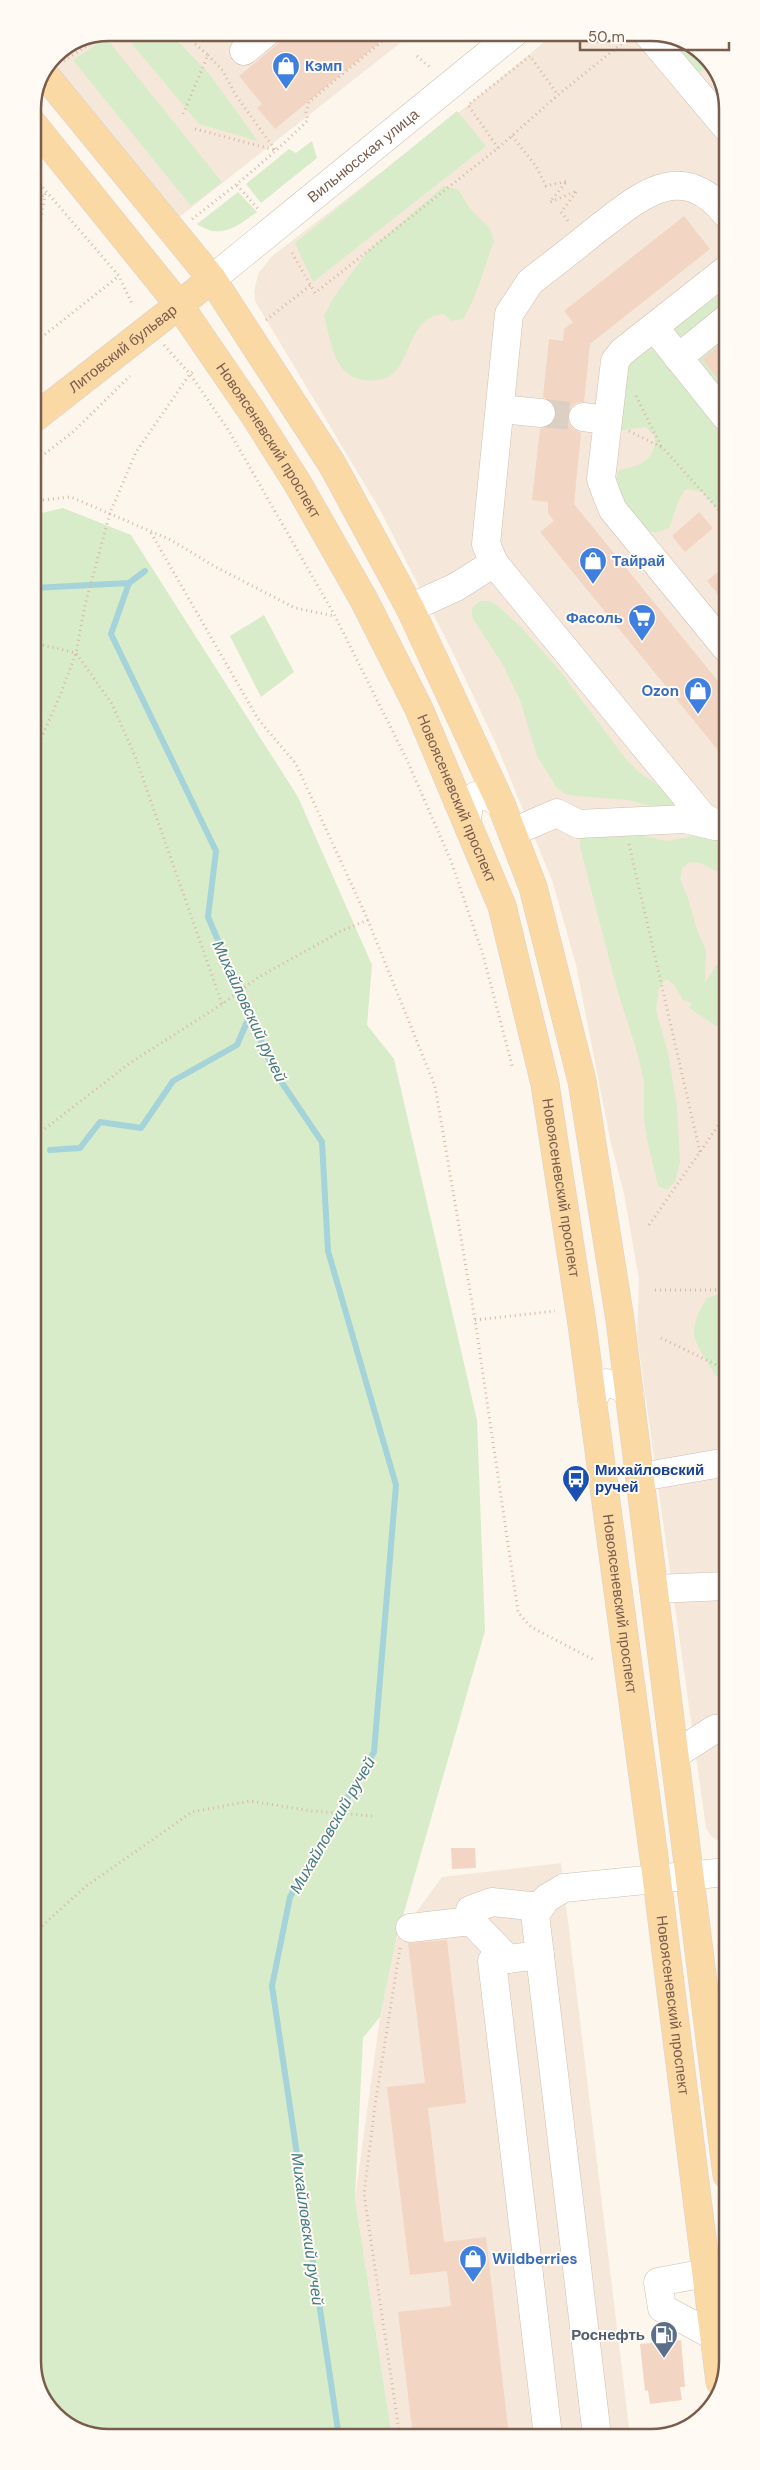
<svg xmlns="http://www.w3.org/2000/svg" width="760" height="2470" font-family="'DM Sans',sans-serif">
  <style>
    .residential { fill: #f5e8da }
    .green { fill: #d8ecc9 }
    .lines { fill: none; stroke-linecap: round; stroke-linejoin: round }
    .stream { stroke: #a5d3da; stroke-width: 6 }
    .building { fill: #f3d5c3 }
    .minor-tunnel { stroke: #dcd0c4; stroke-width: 28; stroke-dasharray: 28 14; stroke-linecap: butt }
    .minor-casing { stroke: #d1beb0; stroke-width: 29 }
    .major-casing { stroke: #dad1cd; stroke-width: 29 }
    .path { stroke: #d9b8a5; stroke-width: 3; stroke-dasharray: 1 4; stroke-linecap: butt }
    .minor { stroke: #fff; stroke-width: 28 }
    .major { stroke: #fbd9a5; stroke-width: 28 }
    .labels { text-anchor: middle; stroke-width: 4; stroke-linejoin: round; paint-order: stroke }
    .shop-label { font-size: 15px; font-weight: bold; fill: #366cbe; stroke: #fffaf3; text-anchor: start }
    .street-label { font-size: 15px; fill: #7a5c4d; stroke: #fffaf3 }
    .transit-label { font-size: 15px; font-weight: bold; fill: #164399; stroke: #fffaf3; text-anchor: start }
    .service-label { font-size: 15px; font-weight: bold; fill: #4e5e75; stroke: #fffaf3; text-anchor: end }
    .water-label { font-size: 16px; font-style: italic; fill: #437c86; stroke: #fffaf3 }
    .rim { fill: none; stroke: #7a5c4d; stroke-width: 2.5 }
  </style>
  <rect width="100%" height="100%" fill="#fdf6ec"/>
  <!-- residential -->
  <g class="residential">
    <polygon points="109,33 413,33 178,218 52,63 55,55"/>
    <polygon points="555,33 661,33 702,52 726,94 727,1847 711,1836 706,1828 637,1336 639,1279 624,1194 610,1139 576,965 553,883 497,746 452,651 380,510 255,301 254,292 258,274 271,257 468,105"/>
    <polygon points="561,1863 630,2436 392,2437 355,2198 380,2017 396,1940 442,1877"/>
  </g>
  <!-- green -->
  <g class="green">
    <polygon points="123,33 170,33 210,75 258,141 199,124"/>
    <polygon points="661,33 702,52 711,68 693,74"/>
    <polygon points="106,38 222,182 191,206 73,60"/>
    <polygon points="457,111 486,146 313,282 295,243"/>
    <polygon points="312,141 317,158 261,203 246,184 289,149 296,153"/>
    <path d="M444,186L458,189L470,209L490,229L494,241C483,269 479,293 463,319L451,321L444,314C397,318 419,388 363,380C333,375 331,340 324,316L334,297L368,251Z"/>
    <path d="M238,192L257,212C236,227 221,240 197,224Z"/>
    <path d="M726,290V519L701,491L686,489C676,501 675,514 669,528C664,530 658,533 653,532C633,528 623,498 615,482L619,470C641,465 655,462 655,437L646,427L618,431L619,379L634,357Z"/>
    <polygon points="63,508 131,535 298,797 372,965 367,1025 394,1059 477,1420 485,1631 396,1940 380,2017 363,2038 355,2198 392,2437 104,2437 58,2418 34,2376 33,515"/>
    <polygon points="480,601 489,601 498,606 523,629 560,671 625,758 641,774 660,786 681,808 657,808 628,800 575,796 565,794 557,788 537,756 520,700 503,665 472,617 472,608"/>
    <polygon points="264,615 294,672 261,697 230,636"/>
    <polygon points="585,830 624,832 667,841 698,835 718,839 726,844 726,876 700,863 690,862 682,868 680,879 688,898 697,930 706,951 705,983 717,964 727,971 727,1033 689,1008 692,1003 683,1000 674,984 666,979 659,988 656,1010 668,1053 677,1107 680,1162 675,1182 667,1190 658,1186 647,1139 644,1120 644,1081 637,1052 617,989 580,847 580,838"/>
    <polygon points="727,1173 727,1208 717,1176"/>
    <path d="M727,1291V1386C717,1381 695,1345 694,1334C693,1321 701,1308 707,1298Z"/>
  </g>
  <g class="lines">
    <!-- stream -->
    <g class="stream">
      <polyline points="129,583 111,634 216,851 208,917 274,1071 322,1142 328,1251 396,1485 374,1752 290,1897 272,1986 339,2437"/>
      <polyline points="129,583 145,571"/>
      <polyline points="33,588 129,583"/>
      <polyline points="50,1150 80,1148 100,1122 141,1128 173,1081 237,1045 250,1015"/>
    </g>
  </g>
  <!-- building -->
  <g class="building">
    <polygon points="291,33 391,33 275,129 257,108 262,104 239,76"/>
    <polygon points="684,216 710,249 590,344 584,402 576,403 571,407 568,416 569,424 573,429 581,433 574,504 726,691 726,760 540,532 554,521 548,513 548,502 532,500 540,429 547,427 553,422 557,414 555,407 550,401 543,397 549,339 563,341 564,329 573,322 564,311"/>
    <polygon points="726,340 726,388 702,359"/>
    <polygon points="699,512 713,528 685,552 672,536"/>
    <polygon points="726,565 726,604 707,581"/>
    <polygon points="451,1848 475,1848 476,1868 452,1869"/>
    <polygon points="447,1940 466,2103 428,2108 444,2242 486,2237 509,2436 413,2437 398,2312 451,2306 447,2271 410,2275 387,2087 425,2083 408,1943"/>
    <polygon points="681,2340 685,2387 680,2387 682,2400 650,2404 648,2390 645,2391 640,2344"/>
  </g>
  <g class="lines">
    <!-- minor-tunnel -->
    <polyline class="minor-tunnel" points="541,413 583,417"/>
    <defs>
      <g id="minor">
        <polyline points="647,33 726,127"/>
        <polyline points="244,51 266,33"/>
        <path d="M726,214C681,158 639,197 596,230C574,248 552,265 530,282L509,314L486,544L494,563L703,817L726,829"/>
        <polyline points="726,270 622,352 615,361 601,479 606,493 613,510 726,648"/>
        <path id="s1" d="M212,279L514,33"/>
        <polyline points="654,327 726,417"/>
        <polyline points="678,358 726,319"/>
        <polyline points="500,409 541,413"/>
        <polyline points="583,417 607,420"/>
        <polyline points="410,608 456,587 494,563"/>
        <polyline points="467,819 469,805 476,796 488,796 501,804"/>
        <polyline points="513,832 557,813 578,824 685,819 715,826"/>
        <polyline points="592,1402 598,1389 606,1383 620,1386 630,1395"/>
        <polyline points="641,1477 727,1462"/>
        <polyline points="654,1589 727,1586"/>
        <polyline points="676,1754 715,1729 727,1728"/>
        <polyline points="410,1928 471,1921"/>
        <polyline points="540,1955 492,1961 548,2436"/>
        <polyline points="508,1959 471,1921 470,1910 492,1902 540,1907"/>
        <polyline points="706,2273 658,2282 662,2308 714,2336"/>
        <polyline points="597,2436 535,1914 547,1898 564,1888 727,1872"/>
      </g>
      <g id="major">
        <polyline points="46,76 212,279 332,464 410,608 501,804 533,887 582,1081 620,1320 727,2175"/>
        <path id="s2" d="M33,124L179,305L253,413L298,484L364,600L419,709L502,906L545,1084L582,1324L657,1880L720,2382"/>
        <path id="s3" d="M33,419L212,279"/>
      </g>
    </defs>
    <!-- minor casing -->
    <use href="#minor" class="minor-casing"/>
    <!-- major casing -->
    <use href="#major" class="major-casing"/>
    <!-- path -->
    <g class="path">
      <polyline points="208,55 223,71 235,94 276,151"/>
      <polyline points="417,56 432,69"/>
      <polyline points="64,61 107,33"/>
      <polyline points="183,114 208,55 194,43 196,33"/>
      <polyline points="195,129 275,150"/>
      <polyline points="512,136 536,166 546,186 567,181 550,202 577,191 561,212 569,222"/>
      <polyline points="498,148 468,105 530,56 558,95"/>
      <polyline points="33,176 119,276 133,306"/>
      <polyline points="237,185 258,209"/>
      <polyline points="33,208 45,193 33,271"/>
      <path d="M192,219C233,188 272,156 308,120L306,112L309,102L392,33"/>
      <polyline points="292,253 315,293 498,148 558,95 625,41"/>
      <polyline points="266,320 311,285"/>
      <polyline points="33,344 119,276"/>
      <polyline points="164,345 190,374 229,431 335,616 407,760 451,861 483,955 513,1069"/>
      <polyline points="636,396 662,448"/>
      <polyline points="629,431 663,448 726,518"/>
      <polyline points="33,463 74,431 130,376"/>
      <polyline points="33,501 71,497 171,540 214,566 295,608 334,616"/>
      <polyline points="151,533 258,719 296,764 367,918 435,1086 475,1320 518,1612 531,1627 596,1661"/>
      <polyline points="33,643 76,653 112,704 135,756 222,1004"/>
      <polyline points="33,757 61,693 76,653 85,605 110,513 136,452 190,374 196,370"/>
      <polyline points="629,844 700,1152"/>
      <polyline points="33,1138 130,1063 222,1004 259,977 343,930 368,920"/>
      <polyline points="649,1225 727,1113"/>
      <polyline points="655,1290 727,1290"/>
      <polyline points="475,1320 555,1311"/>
      <polyline points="661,1338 727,1370"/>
      <polyline points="34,1932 41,1927 85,1887 192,1812 250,1801 312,1811 372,1816"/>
      <polyline points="400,1948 375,2105 364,2194 400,2437"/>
    </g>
    <!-- minor -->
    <use href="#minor" class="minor"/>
    <!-- major -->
    <use href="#major" class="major"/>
  </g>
  <!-- icons -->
  <defs>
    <symbol id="shop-pin" viewBox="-11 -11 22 30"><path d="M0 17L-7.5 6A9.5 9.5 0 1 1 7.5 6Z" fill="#3f7fe0" stroke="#fffaf3"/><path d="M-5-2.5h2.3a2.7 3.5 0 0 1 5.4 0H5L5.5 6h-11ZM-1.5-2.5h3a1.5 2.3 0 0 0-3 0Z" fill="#fff"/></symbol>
    <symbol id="supermarket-pin" viewBox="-11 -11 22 30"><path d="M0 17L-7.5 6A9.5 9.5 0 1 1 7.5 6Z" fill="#3f7fe0" stroke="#fffaf3"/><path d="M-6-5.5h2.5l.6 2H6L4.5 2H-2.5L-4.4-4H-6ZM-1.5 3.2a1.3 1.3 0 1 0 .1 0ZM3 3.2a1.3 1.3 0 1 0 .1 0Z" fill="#fff"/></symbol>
    <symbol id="bus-pin" viewBox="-11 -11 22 30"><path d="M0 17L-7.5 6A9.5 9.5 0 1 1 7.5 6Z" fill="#1a4fb4" stroke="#fffaf3"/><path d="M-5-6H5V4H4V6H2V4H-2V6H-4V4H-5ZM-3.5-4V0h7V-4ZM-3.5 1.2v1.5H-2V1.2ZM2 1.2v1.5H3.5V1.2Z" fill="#fff"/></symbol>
    <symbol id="fuel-pin" viewBox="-11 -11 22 30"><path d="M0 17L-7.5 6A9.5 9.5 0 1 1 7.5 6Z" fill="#5c6f8a" stroke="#fffaf3"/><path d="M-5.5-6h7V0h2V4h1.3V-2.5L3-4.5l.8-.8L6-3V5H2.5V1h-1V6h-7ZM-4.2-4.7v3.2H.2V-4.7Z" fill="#fff"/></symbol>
  </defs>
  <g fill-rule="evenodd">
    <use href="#shop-pin" x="270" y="50" width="32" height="43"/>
    <use href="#shop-pin" x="577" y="545" width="32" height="43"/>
    <use href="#supermarket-pin" x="626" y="602" width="32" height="43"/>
    <use href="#shop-pin" x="682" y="675" width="32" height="43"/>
    <use href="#bus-pin" x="560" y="1463" width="32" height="43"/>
    <use href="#shop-pin" x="457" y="2243" width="32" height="43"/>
    <use href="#fuel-pin" x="648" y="2319" width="32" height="43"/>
  </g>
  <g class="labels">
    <!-- shop labels -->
    <g class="shop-label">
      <text x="305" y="71">Кэмп</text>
      <text x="612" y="566">Тайрай</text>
      <text x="623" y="623" text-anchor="end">Фасоль</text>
      <text x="679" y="696" text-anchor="end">Ozon</text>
      <text x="492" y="2264">Wildberries</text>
    </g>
    <!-- street labels -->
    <g class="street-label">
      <text dy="5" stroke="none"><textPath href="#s1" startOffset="195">Вильнюсская улица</textPath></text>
      <text dy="5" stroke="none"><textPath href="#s3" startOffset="114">Литовский бульвар</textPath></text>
      <text dy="5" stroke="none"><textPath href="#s2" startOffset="395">Новоясеневский проспект</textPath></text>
      <text dy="5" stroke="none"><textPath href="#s2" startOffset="800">Новоясеневский проспект</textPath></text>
      <text dy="5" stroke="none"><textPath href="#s2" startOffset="1205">Новоясеневский проспект</textPath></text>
      <text dy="5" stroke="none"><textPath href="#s2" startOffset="1625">Новоясеневский проспект</textPath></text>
      <text dy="5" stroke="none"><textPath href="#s2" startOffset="2030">Новоясеневский проспект</textPath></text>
    </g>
    <!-- transit labels -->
    <g class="transit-label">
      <text x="595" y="1475">Михайловский<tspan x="595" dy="17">ручей</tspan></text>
    </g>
    <!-- service labels -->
    <g class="service-label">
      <text x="645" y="2340">Роснефть</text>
    </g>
    <!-- water labels -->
    <g class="water-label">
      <text transform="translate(250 1011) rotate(65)" y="6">Михайловский ручей</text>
      <text transform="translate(332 1825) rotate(-60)" y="6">Михайловский ручей</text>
      <text transform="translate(308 2229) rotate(82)" y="6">Михайловский ручей</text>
    </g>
  </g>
  <!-- crop -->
  <path d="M0 0H760V2470H0ZM109 41H651A68 68 0 0 1 719 109V2361A68 68 0 0 1 651 2429H109A68 68 0 0 1 41 2361V109A68 68 0 0 1 109 41Z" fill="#fffaf3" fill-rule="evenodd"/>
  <path class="rim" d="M109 41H651A68 68 0 0 1 719 109V2361A68 68 0 0 1 651 2429H109A68 68 0 0 1 41 2361V109A68 68 0 0 1 109 41Z"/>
  <!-- scale -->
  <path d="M580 42v8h149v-8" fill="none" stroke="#7a5c4d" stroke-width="2.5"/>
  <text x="588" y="42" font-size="15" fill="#7a5c4d" stroke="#fffaf3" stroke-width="4" paint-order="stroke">50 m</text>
</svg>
